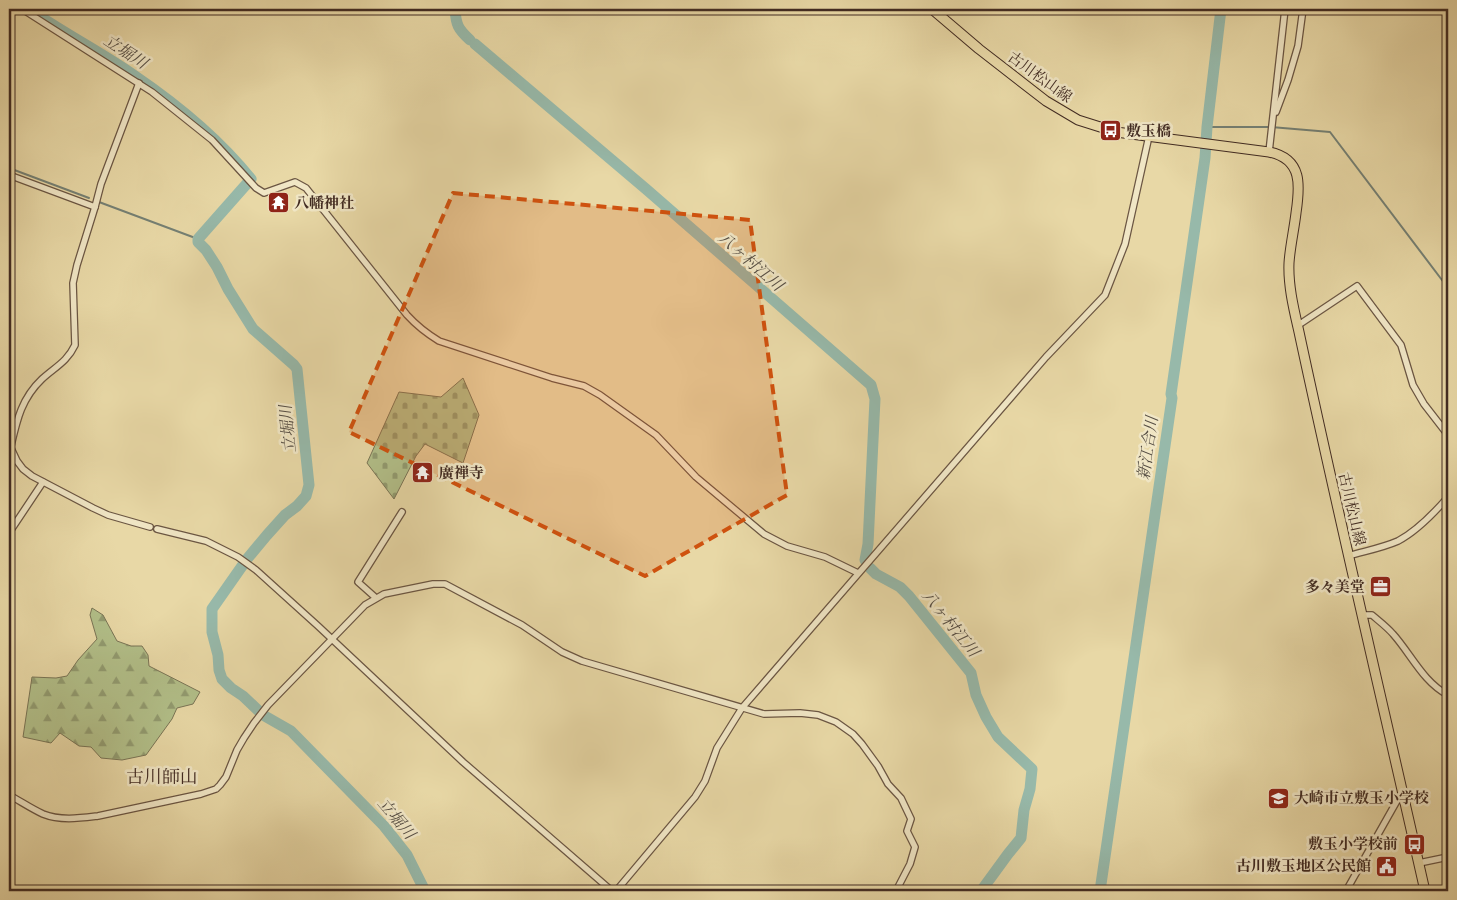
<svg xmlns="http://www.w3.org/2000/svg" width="1457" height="900" font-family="'IM FELL English','Noto Serif JP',serif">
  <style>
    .forest { fill: url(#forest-firs); stroke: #7a7556 }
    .cemetery { fill: url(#cemetery-stones); stroke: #7a7556 }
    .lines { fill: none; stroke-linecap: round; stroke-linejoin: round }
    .stream { stroke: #758074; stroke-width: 2 }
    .river { stroke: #97b9aa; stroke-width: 11 }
    .minor-casing { stroke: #6b5643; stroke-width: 8 }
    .primary-casing { stroke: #412b22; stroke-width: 11 }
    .minor { stroke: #f0e6c5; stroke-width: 5.5 }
    .primary { stroke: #e8d8a6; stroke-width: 9 }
    .marked { fill: #cf520f; fill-opacity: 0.2; stroke: #cf520f; stroke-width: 4; stroke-dasharray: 10 6; stroke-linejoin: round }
    .labels { text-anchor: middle; stroke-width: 5; stroke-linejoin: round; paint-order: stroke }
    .street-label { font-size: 15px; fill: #412b22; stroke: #f0e6c5 }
    .poi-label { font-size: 15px; font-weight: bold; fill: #412b22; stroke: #f0e6c5; text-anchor: start }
    .water-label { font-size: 16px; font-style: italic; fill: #564e44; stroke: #f0e6c5 }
    .quarter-label { font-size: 18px; fill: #412b22; stroke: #f0e6c5 }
  </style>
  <defs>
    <pattern id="forest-firs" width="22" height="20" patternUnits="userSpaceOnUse" patternTransform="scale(1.25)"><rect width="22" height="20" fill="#b2bf89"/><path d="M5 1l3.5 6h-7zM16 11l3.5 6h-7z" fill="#929b70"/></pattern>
    <pattern id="cemetery-stones" width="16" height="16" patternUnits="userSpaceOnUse" patternTransform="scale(1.25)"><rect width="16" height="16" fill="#b2bf89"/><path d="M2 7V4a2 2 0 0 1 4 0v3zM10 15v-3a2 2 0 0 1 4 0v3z" fill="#929b70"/></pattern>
  </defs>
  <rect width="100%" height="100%" fill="#e8d8a6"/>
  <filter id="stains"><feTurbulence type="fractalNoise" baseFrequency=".004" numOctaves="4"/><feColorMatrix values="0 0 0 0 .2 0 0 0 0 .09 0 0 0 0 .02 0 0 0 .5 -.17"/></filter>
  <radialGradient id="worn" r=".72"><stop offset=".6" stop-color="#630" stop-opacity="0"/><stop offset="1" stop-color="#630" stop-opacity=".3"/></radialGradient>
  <!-- forest -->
  <polygon class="forest" points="92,608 103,615 117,641 131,646 142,646 148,655 149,666 200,692 193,704 177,708 172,719 146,755 122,760 101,758 91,747 79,746 60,733 51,743 23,737 32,677 56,678 67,676 78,660 97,639 90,615"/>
  <!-- cemetery -->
  <polygon class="cemetery" points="463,378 479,415 463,463 425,444 416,456 394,499 367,463 399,392 441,397"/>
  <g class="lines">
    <!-- stream -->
    <g class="stream">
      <polyline points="1207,127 1271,127 1330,132 1448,288"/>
      <polyline points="9,168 89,198"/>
      <polyline points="99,202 198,239"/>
    </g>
    <!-- river -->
    <g class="river">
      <path d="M29,9C63,33 101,52 135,76C179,106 218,138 251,179L198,239V242L206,250L217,267L228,289L253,329L294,365L297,369L309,485L306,496L297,506L285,515L267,535L247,559L212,609V632L218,655L219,670L222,679L231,688L243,696L263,715L291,731L384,826L407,855L425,891"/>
      <path d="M455,9C456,25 458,29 470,40"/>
      <polyline points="475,44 646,189 871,385 875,399 868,544 865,560 867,563"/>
      <polyline points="870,568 876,574 900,587 909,596 971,673 976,695 986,717 998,737 1032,769 1030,789 1024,810 1021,838 1008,854 981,891"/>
      <polyline points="1100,891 1172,398 1171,394 1205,158 1207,127 1221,9"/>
    </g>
    <defs>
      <g id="minor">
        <path d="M22,9L152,92L212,140L256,188L264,193L295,182L306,188L407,315C417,326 426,333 439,341L552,378L584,386L600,395L656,435L696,477L764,534L787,546L825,557L858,573"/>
        <polyline points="1276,112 1288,80 1298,46 1303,9"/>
        <polyline points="1269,152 1285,9"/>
        <polyline points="9,175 95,207"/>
        <polyline points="1297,326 1357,286 1401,345 1413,385 1424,404 1448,435"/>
        <polyline points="9,444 17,461 23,469 32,476 93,508 108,515 150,527"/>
        <path d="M11,446C17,419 22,398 42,379C55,367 67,362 75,345L73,283L77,265L95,207L101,184L139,83"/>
        <polyline points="157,529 206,541 238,557 256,570 318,626 463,762 612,891"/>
        <polyline points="9,533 43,482"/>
        <path d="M1348,556C1365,551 1382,548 1398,541C1415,532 1435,512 1448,497"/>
        <polyline points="376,598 358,582 402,512"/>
        <path d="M1362,615H1372C1379,621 1387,627 1393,634C1411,654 1423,682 1448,695"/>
        <path d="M9,795C20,801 32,809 43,814C60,821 81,818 98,816L201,794L216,789L220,785L226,777L237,750L244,738L254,723L268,705L365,605L384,594L433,584H445L522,625L562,652L582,661L764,714L800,713L818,715L836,722L853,734L862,744L878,766L888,784L901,798L911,819L907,831L915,847L910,864L896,891"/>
        <polyline points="1419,863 1448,857"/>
        <polyline points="616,891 695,797 705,781 717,748 742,708 1046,357 1105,295 1125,244 1149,136"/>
        <polyline points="1346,891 1398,799 1403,794"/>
      </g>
      <path id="primary" d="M932,9L979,49L1046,101L1078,120L1116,132L1269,152C1303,159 1300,186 1296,213C1294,230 1290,247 1289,263C1288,286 1294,310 1299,332C1339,519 1383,705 1425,891"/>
    </defs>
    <!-- minor casing -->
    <use href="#minor" class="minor-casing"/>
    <!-- primary casing -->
    <use href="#primary" class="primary-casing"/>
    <!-- minor -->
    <use href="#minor" class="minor"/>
    <!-- primary -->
    <use href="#primary" class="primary"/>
  </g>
  <!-- marked area -->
  <path class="marked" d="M453,193L750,220L787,495L645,576L349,432Z"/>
  <!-- icons -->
  <defs>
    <symbol id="bus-square" viewBox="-11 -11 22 22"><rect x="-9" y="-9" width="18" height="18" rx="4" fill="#8f2418" stroke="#f0e6c5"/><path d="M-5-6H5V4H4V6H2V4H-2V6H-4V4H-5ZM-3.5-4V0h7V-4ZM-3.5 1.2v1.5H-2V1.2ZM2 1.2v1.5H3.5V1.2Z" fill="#fff"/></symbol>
    <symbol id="temple-square" viewBox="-11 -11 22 22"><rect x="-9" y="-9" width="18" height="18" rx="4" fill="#8f2418" stroke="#f0e6c5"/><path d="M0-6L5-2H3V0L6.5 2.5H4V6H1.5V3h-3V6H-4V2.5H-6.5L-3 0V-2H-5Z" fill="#fff"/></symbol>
    <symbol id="office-square" viewBox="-11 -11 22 22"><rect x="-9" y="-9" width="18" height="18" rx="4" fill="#8f2418" stroke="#f0e6c5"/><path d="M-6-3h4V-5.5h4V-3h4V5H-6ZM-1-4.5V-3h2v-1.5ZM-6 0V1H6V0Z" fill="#fff"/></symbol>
    <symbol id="school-square" viewBox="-11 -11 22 22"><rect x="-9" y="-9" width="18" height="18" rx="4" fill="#8f2418" stroke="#f0e6c5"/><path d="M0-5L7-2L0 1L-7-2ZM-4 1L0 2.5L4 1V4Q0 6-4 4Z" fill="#fff"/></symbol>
    <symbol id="civic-square" viewBox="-11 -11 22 22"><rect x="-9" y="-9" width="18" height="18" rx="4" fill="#8f2418" stroke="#f0e6c5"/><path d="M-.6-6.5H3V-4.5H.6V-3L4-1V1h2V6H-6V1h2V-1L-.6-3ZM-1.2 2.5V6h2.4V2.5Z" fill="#fff"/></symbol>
  </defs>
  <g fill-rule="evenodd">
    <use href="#bus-square" x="1098" y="118" width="25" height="25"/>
    <use href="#temple-square" x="266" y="190" width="25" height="25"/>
    <use href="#temple-square" x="410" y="460" width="25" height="25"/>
    <use href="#office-square" x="1368" y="574" width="25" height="25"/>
    <use href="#school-square" x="1266" y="786" width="25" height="25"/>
    <use href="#bus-square" x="1402" y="832" width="25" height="25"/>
    <use href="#civic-square" x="1374" y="854" width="25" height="25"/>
  </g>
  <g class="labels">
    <!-- street labels -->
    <g class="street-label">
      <text transform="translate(1040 77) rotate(36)" y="5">古川松山線</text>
      <text transform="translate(1352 509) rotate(77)" y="5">古川松山線</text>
    </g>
    <!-- poi labels -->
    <g class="poi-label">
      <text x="1126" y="136">敷玉橋</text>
      <text x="294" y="208">八幡神社</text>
      <text x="439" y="478">廣禅寺</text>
      <text x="1365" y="592" text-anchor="end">多々美堂</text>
      <text x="1294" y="803">大崎市立敷玉小学校</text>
      <text x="1398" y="849" text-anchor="end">敷玉小学校前</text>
      <text x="1371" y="871" text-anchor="end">古川敷玉地区公民館</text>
    </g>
    <!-- water labels -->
    <g class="water-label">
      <text transform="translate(126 51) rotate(33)" y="6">立堀川</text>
      <text transform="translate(751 261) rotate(41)" y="6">八ヶ村江川</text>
      <text transform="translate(287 429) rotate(-96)" y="6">立堀川</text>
      <text transform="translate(1147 448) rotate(-82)" y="6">新江合川</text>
      <text transform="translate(951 623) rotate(51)" y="6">八ヶ村江川</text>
      <text transform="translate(397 818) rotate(50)" y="6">立堀川</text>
    </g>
    <!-- quarter labels -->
    <g class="quarter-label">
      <text x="162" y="783">古川師山</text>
    </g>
  </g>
  <!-- margin -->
  <rect width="1457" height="900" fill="none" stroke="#e8d8a6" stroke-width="30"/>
  <rect x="10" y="10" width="1437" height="880" fill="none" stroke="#412b22" stroke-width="2.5"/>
  <rect x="15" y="15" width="1427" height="870" fill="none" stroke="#412b22"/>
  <rect width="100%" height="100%" filter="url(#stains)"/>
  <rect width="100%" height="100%" fill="url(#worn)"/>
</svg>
